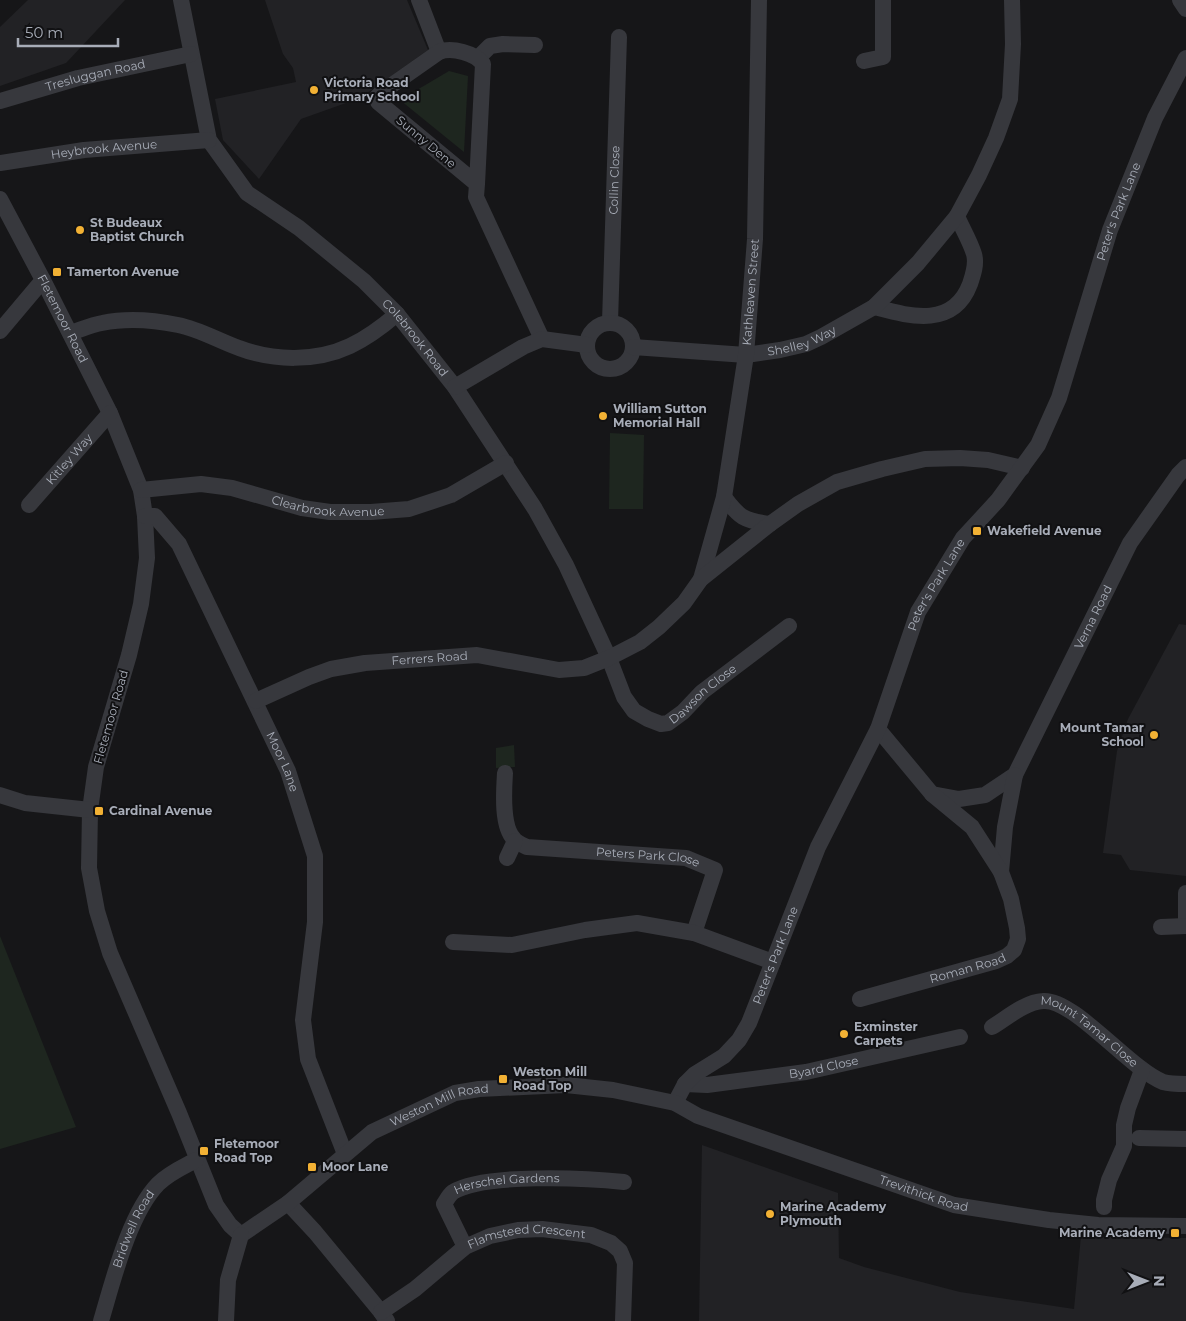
<svg xmlns="http://www.w3.org/2000/svg" width="1186" height="1321" font-family="Montserrat,sans-serif">
  <style>
    .built { fill: #222225 }
    .green { fill: #1e261f }
    .lines { fill: none; stroke-linecap: round; stroke-linejoin: round }
    .minor { stroke: #37383d; stroke-width: 16 }
    .poi-dot { fill: #f2b134; stroke: #111113; stroke-width: 2 }
    .labels { text-anchor: middle; stroke-width: 4; stroke-linejoin: round; paint-order: stroke }
    .street-label { font-size: 12px; fill: #a8adb8; stroke: #111113 }
    .poi-label { font-size: 12px; font-weight: bold; fill: #a8adb8; stroke: #111113; text-anchor: start }
  </style>
  <rect width="100%" height="100%" fill="#161618"/>
  <!-- built -->
  <g class="built">
    <polygon points="28,0 125,0 66,63 0,86 0,27"/>
    <polygon points="265,0 407,0 428,50 360,98 301,119 259,179 223,140 215,99 296,82 293,68 283,54"/>
    <polygon points="1179,624 1186,625 1186,876 1130,870 1121,855 1103,853 1117,751 1128,719"/>
    <polygon points="702,1145 838,1193 839,1258 864,1267 960,1292 1074,1309 1081,1236 1186,1238 1186,1321 699,1321"/>
  </g>
  <!-- green -->
  <g class="green">
    <polygon points="449,71 468,76 464,152 400,100"/>
    <polygon points="610,433 644,435 643,509 609,509"/>
    <polygon points="514,745 515,767 496,768 496,748"/>
    <polygon points="0,936 76,1127 0,1149"/>
  </g>
  <g class="lines">
    <!-- minor -->
    <g class="minor">
      <path id="s1" d="M181,0L209,140L247,193L299,228L364,281L397,314L455,387L535,509L566,565L609,658L624,697L634,711L648,719L661,724L668,723L683,712L702,692L789,626"/>
      <polyline points="419,0 439,52"/>
      <polyline points="1180,0 1186,9"/>
      <polyline points="478,58 490,46 503,44 535,45"/>
      <polyline points="864,61 883,57 883,0"/>
      <path id="s2" d="M0,101L78,78L191,54"/>
      <path id="s3" d="M0,163L84,150L209,140"/>
      <path d="M477,184L378,102L377,97L382,92L439,52C452,47 475,53 483,64L477,184L476,197L542,339"/>
      <path id="s4" d="M0,199L43,280L110,413L141,490L145,516L147,558L141,604L129,655L96,767L90,810L89,868L97,911L110,953L179,1113L216,1205L230,1225L241,1235"/>
      <path d="M874,307C909,316 953,329 970,284C973,275 977,264 974,254C970,241 962,228 957,216"/>
      <path id="s5" d="M610,322L619,37"/>
      <circle cx="610" cy="346" r="23"/>
      <polyline points="0,331 43,280"/>
      <path d="M70,333C80,330 91,325 102,323C126,318 154,320 178,325C199,329 219,341 239,348C273,361 316,362 350,346C367,338 383,326 397,314"/>
      <path id="s6" d="M633,347L746,355L780,350L806,344L821,337L874,307L918,263L957,216L979,175L996,138L1010,99L1013,44L1012,0"/>
      <polyline points="455,387 523,347 542,339 587,345"/>
      <path id="s7" d="M141,490L201,484L232,488L302,508L330,512H371L409,509L451,495L506,463"/>
      <path d="M724,497C739,517 744,521 770,524"/>
      <path id="s8" d="M29,505L110,413"/>
      <path id="s9" d="M145,516H155L179,544L288,771L315,856V922L303,1020L308,1059L345,1154"/>
      <path id="s10" d="M701,579L724,497L746,355L755,239L759,0"/>
      <path id="s11" d="M256,701L309,677L331,669L365,663L477,655L559,670L584,668L609,658L640,642L659,627L684,603L701,579L770,524L798,504L837,482L882,469L925,459L960,458L988,460L1022,468"/>
      <path id="s12" d="M505,773C504,790 501,826 514,839C517,843 523,845 527,847L686,858L715,870L694,933"/>
      <path id="s13" d="M932,794L959,799L985,795L1015,775L1130,543L1178,475L1186,467"/>
      <polyline points="0,795 25,803 90,810"/>
      <polyline points="507,858 515,841"/>
      <polyline points="1001,872 1005,827 1015,775"/>
      <polyline points="1186,893 1186,926"/>
      <polyline points="1161,927 1186,926"/>
      <polyline points="453,942 512,945 585,930 637,923 694,933 773,962"/>
      <path id="s14" d="M860,999L996,961L1007,956L1014,950L1018,939L1017,928L1011,899L1001,872L972,827L932,794L878,729"/>
      <path id="s15" d="M992,1027C1007,1018 1025,1002 1043,1001C1073,998 1130,1069 1163,1082C1170,1084 1179,1084 1186,1084"/>
      <path id="s16" d="M685,1084L707,1085L806,1072L960,1037"/>
      <path id="s17" d="M675,1103L685,1084L695,1074L724,1056L739,1040L749,1023L818,847L878,729L918,612L963,538L998,500L1038,445L1059,398L1110,230L1155,118L1186,58"/>
      <polyline points="1139,1138 1186,1139"/>
      <polyline points="288,1203 315,1232 381,1312 387,1321"/>
      <polyline points="1104,1207 1104,1200 1109,1180 1124,1146 1124,1125 1128,1108 1142,1070"/>
      <path id="s18" d="M241,1235L288,1203L372,1132L455,1093L479,1089L566,1085L613,1090L675,1103L698,1116L954,1205L1049,1220L1098,1225L1186,1226"/>
      <path id="s19" d="M465,1247L444,1204C446,1201 449,1195 453,1192C484,1173 586,1178 624,1182"/>
      <path id="s20" d="M381,1312L415,1289L465,1247L490,1236L518,1230L542,1229L591,1235L611,1243L620,1251L625,1263L623,1321"/>
      <path id="s21" d="M101,1321C113,1281 129,1214 158,1184C169,1173 183,1167 196,1160"/>
      <polyline points="226,1321 228,1280 241,1235"/>
    </g>
  </g>
  <!-- markers -->
  <g class="poi-dot">
    <circle cx="314" cy="90" r="5"/>
    <circle cx="80" cy="230" r="5"/>
    <rect x="52" y="267" width="10" height="10" rx="2.5"/>
    <circle cx="603" cy="416" r="5"/>
    <rect x="972" y="526" width="10" height="10" rx="2.5"/>
    <circle cx="1154" cy="735" r="5"/>
    <rect x="94" y="806" width="10" height="10" rx="2.5"/>
    <circle cx="844" cy="1034" r="5"/>
    <rect x="498" y="1074" width="10" height="10" rx="2.5"/>
    <rect x="199" y="1146" width="10" height="10" rx="2.5"/>
    <rect x="307" y="1162" width="10" height="10" rx="2.5"/>
    <circle cx="770" cy="1214" r="5"/>
    <rect x="1170" y="1228" width="10" height="10" rx="2.5"/>
  </g>
  <g class="labels">
    <!-- street labels -->
    <g class="street-label">
      <text dy="4" stroke="none"><textPath href="#s2" startOffset="99">Tresluggan Road</textPath></text>
      <text transform="translate(426 142) rotate(40)" y="4">Sunny Dene</text>
      <text dy="4" stroke="none"><textPath href="#s3" startOffset="105">Heybrook Avenue</textPath></text>
      <text dy="4" stroke="none"><textPath href="#s5" startOffset="142">Collin Close</textPath></text>
      <text dy="4" stroke="none"><textPath href="#s17" startOffset="1010">Peter's Park Lane</textPath></text>
      <text dy="4" stroke="none"><textPath href="#s10" startOffset="292">Kathleaven Street</textPath></text>
      <text dy="4" stroke="none"><textPath href="#s4" startOffset="135">Fletemoor Road</textPath></text>
      <text dy="4" stroke="none"><textPath href="#s1" startOffset="431">Colebrook Road</textPath></text>
      <text dy="4" stroke="none"><textPath href="#s6" startOffset="171">Shelley Way</textPath></text>
      <text dy="4" stroke="none"><textPath href="#s8" startOffset="61">Kitley Way</textPath></text>
      <text dy="4" stroke="none"><textPath href="#s7" startOffset="190">Clearbrook Avenue</textPath></text>
      <text dy="4" stroke="none"><textPath href="#s17" startOffset="589">Peter's Park Lane</textPath></text>
      <text dy="4" stroke="none"><textPath href="#s13" startOffset="266">Verna Road</textPath></text>
      <text dy="4" stroke="none"><textPath href="#s11" startOffset="181">Ferrers Road</textPath></text>
      <text dy="4" stroke="none"><textPath href="#s1" startOffset="948">Dawson Close</textPath></text>
      <text transform="translate(111 717) rotate(-74)" y="4">Fletemoor Road</text>
      <text dy="4" stroke="none"><textPath href="#s9" startOffset="288">Moor Lane</textPath></text>
      <text dy="4" stroke="none"><textPath href="#s12" startOffset="205">Peters Park Close</textPath></text>
      <text dy="4" stroke="none"><textPath href="#s17" startOffset="184">Peter's Park Lane</textPath></text>
      <text dy="4" stroke="none"><textPath href="#s14" startOffset="112">Roman Road</textPath></text>
      <text dy="4" stroke="none"><textPath href="#s15" startOffset="114">Mount Tamar Close</textPath></text>
      <text dy="4" stroke="none"><textPath href="#s16" startOffset="140">Byard Close</textPath></text>
      <text dy="4" stroke="none"><textPath href="#s18" startOffset="240">Weston Mill Road</textPath></text>
      <text dy="4" stroke="none"><textPath href="#s19" startOffset="118">Herschel Gardens</textPath></text>
      <text dy="4" stroke="none"><textPath href="#s18" startOffset="746">Trevithick Road</textPath></text>
      <text dy="4" stroke="none"><textPath href="#s21" startOffset="98">Bridwell Road</textPath></text>
      <text dy="4" stroke="none"><textPath href="#s20" startOffset="170">Flamsteed Crescent</textPath></text>
    </g>
    <!-- poi labels -->
    <g class="poi-label">
      <text x="324" y="87">Victoria Road<tspan x="324" dy="14">Primary School</tspan></text>
      <text x="90" y="227">St Budeaux<tspan x="90" dy="14">Baptist Church</tspan></text>
      <text x="67" y="276">Tamerton Avenue</text>
      <text x="613" y="413">William Sutton<tspan x="613" dy="14">Memorial Hall</tspan></text>
      <text x="987" y="535">Wakefield Avenue</text>
      <text x="1144" y="732" text-anchor="end">Mount Tamar<tspan x="1144" dy="14">School</tspan></text>
      <text x="109" y="815">Cardinal Avenue</text>
      <text x="854" y="1031">Exminster<tspan x="854" dy="14">Carpets</tspan></text>
      <text x="513" y="1076">Weston Mill<tspan x="513" dy="14">Road Top</tspan></text>
      <text x="214" y="1148">Fletemoor<tspan x="214" dy="14">Road Top</tspan></text>
      <text x="322" y="1171">Moor Lane</text>
      <text x="780" y="1211">Marine Academy<tspan x="780" dy="14">Plymouth</tspan></text>
      <text x="1165" y="1237" text-anchor="end">Marine Academy</text>
    </g>
  </g>
  <!-- north arrow -->
  <g transform="translate(1146 1281) rotate(90)" stroke="#111113" stroke-width="4" paint-order="stroke">
  <path d="M0-4L9 19L0 12L-9 19Z" fill="#a8adb8"/>
  <text y="-8" font-size="14" font-weight="bold" text-anchor="middle" fill="#a8adb8">N</text>
  </g>
  <!-- scale -->
  <path d="M18 38v8h100v-8" fill="none" stroke="#a8adb8" stroke-width="2.5"/>
  <text x="25" y="38" font-size="15" fill="#a8adb8" stroke="#111113" stroke-width="4" paint-order="stroke">50 m</text>
</svg>
